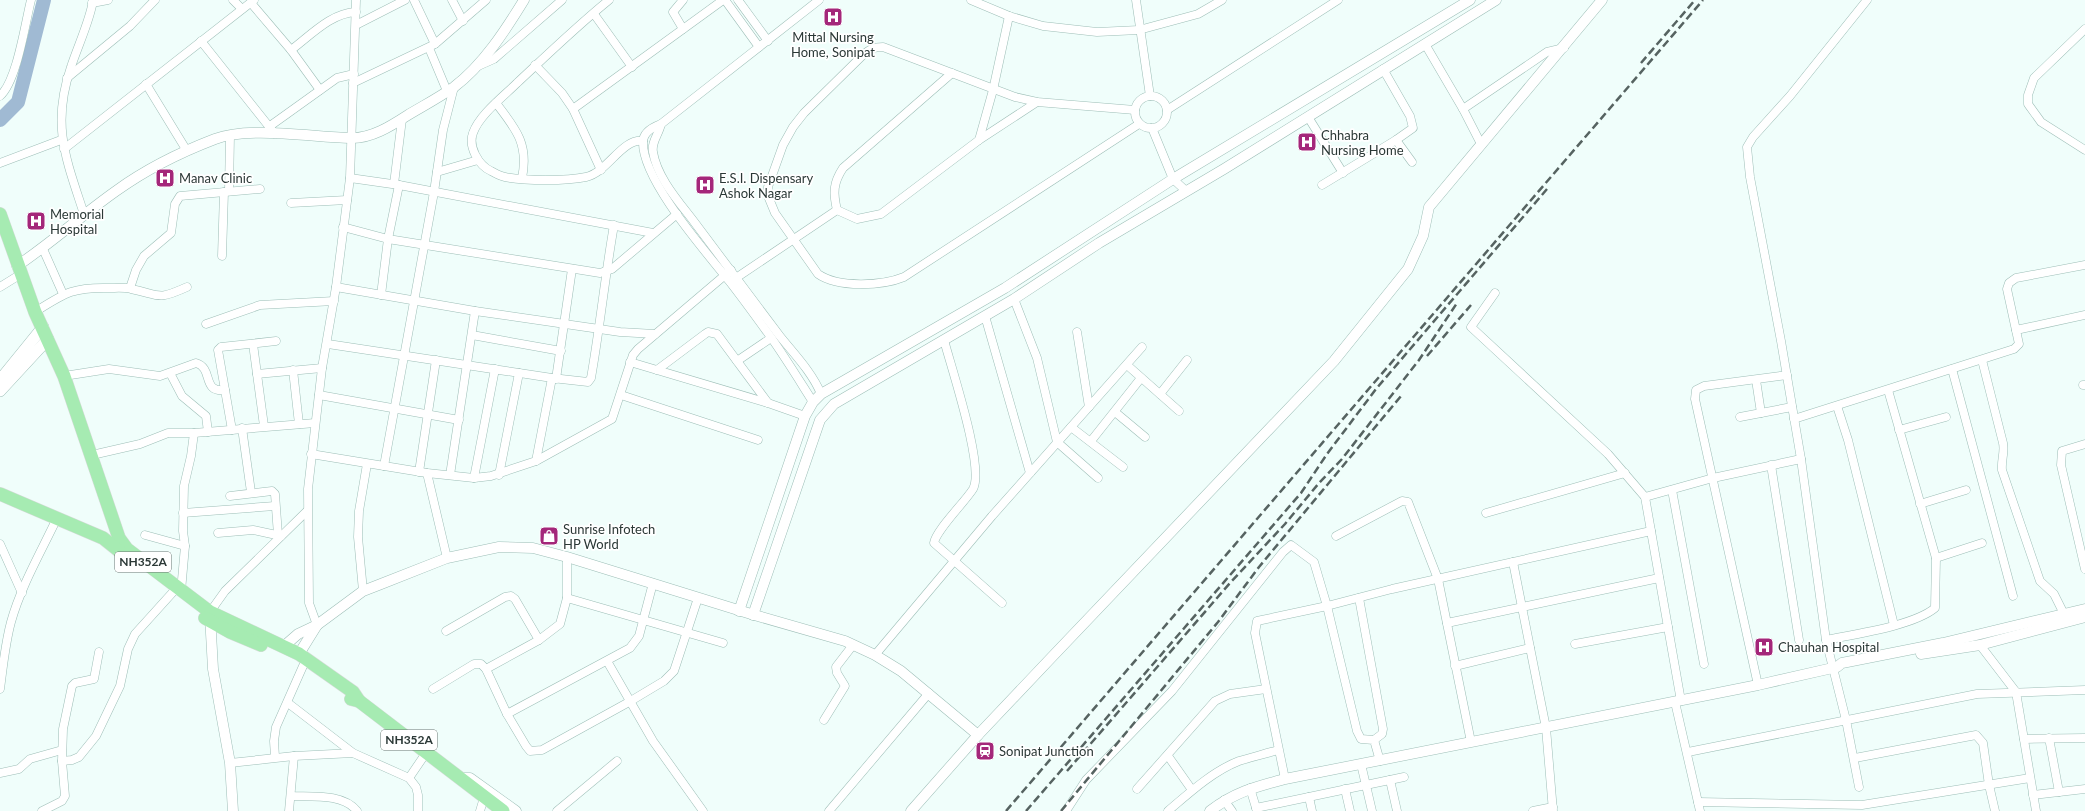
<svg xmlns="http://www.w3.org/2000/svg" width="2085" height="811" font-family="Lato,sans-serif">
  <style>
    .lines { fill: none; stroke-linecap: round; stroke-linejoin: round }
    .river { stroke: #a0bad3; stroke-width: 14 }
    .minor-casing { stroke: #9dbeb7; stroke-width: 9 }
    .tertiary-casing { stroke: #9dbeb7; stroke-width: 11 }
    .secondary-casing { stroke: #9dbeb7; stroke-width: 12 }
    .trunk-casing { stroke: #d9dbdb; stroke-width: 14 }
    .minor { stroke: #fff; stroke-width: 8 }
    .tertiary { stroke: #fff; stroke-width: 10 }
    .secondary { stroke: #fff; stroke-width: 11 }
    .trunk { stroke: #a6ebb2; stroke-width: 13 }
    .rail { stroke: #566361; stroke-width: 2.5; stroke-dasharray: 8 4; stroke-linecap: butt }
    .labels { text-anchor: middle; stroke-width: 3.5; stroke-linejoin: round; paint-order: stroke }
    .shield { fill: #fff; stroke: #6b7472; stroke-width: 1 }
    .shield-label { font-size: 12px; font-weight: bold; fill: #2b3836 }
    .poi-label { font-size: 13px; fill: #2b3836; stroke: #fff; text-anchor: start }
  </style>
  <rect width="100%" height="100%" fill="#f0fefb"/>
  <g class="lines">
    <!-- river -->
    <polyline class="river" points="0,120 18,102 44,0"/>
    <defs>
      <g id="minor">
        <polyline points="233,0 242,9"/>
        <polyline points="414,0 435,44"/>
        <polyline points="452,0 463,21"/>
        <path d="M609,0C577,26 547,55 517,83C504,96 479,115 473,133C468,146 478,165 491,171C495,173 500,176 505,177C524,181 567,181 586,177C608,172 622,138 643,141"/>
        <polyline points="725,0 759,47"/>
        <polyline points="738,0 768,41"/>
        <polyline points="971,0 1009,16 1043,26 1097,32 1139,30 1198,14 1222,0"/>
        <polyline points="1136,0 1150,96"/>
        <polyline points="92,3 108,0"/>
        <polyline points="251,3 291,50 320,90"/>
        <polyline points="594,14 632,67"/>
        <polyline points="356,25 405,0"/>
        <polyline points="683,29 673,12 683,0"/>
        <polyline points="2085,29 2034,78 2028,95 2028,104 2041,122 2085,150"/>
        <polyline points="201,41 275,134"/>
        <polyline points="1425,44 1463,109 1481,144"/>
        <polyline points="429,48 447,91"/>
        <path d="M291,50C311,35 331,13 356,12"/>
        <polyline points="535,65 562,93 573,109 601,170"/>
        <polyline points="476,67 494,59 562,0"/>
        <polyline points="67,78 130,26 155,0"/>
        <polyline points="353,83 435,44 486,0"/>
        <polyline points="146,84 187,151"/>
        <path d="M0,96C17,81 25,24 31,0"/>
        <circle cx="1151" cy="112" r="16"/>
        <path d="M496,103C516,129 529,144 522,178"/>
        <polyline points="573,109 723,0"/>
        <polyline points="1463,109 1547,52 1564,48"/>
        <path d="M1135,110L1037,102L1015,97L883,47C874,47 870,49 864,54L804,113L793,127L783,145L768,187V196L775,213L818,274C838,288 882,286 904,277L1139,124"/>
        <polyline points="1167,110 1338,0"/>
        <polyline points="1308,117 1343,173"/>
        <path d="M661,124C659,134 651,142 653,152C657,178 680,203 695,223C723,260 751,298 779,335C794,354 812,372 821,394"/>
        <polyline points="270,126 337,78 354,74"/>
        <polyline points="1152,128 1173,179 1185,190"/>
        <polyline points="979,140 993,90 1009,16"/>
        <polyline points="1396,140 1412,162"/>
        <polyline points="64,149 254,0"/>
        <polyline points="0,163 61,140"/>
        <polyline points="437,172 478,160"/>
        <polyline points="350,178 399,185 653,233"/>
        <polyline points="394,184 402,119"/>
        <polyline points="1322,185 1396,140 1413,128 1410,116 1383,69"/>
        <polyline points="229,191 230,135"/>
        <polyline points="291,203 347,200"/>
        <polyline points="837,210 857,219 881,214 979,140 1037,102"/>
        <path d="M837,210C833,193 833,183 843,168L952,73"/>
        <path d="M84,214C66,159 51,125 71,67C77,48 91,18 93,0"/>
        <polyline points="343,227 388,239 600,273 612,269 677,214"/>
        <polyline points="43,249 63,294"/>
        <polyline points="222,256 224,192"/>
        <polyline points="733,280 837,210"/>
        <polyline points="0,287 21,274"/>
        <polyline points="336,287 475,311 620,332 655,334"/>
        <polyline points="130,288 136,270 144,256 171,233 175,204 180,196 260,189"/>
        <polyline points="1495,293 1471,327 1608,454 1645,497 1681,701"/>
        <polyline points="381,295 388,239 399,185"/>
        <polyline points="1014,299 1037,358 1057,442 1098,478"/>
        <path d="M35,312C65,293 73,287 109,288C116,288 124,287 131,289C161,295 156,301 187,287"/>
        <polyline points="985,316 1030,473"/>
        <polyline points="206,324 260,305 334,301"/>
        <polyline points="2016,330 2085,315"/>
        <polyline points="1077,332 1089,407"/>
        <polyline points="472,335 561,351"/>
        <path d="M944,340C951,367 985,468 973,489C965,502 936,530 934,543L1002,603"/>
        <polyline points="253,344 264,426"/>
        <path d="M328,344L552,378L588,382L591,378C600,327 605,276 614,225"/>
        <path d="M1982,360L2003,443C2005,452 2001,460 2002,470L2040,581L2054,594L2066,618"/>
        <polyline points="737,361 771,338"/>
        <polyline points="630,362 768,403 805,416"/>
        <polyline points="1127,365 1179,411"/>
        <polyline points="1952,369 2013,596"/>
        <polyline points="293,370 299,424"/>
        <polyline points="657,370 705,334 708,332 717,334 768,403"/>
        <polyline points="170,373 182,396 206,416 208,432"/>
        <polyline points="257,374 322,368"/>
        <path d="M64,376L109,369L160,376L196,363C214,368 201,393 225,390"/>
        <polyline points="556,379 572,269"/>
        <polyline points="1756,380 1761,413"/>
        <polyline points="2083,385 2085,385"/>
        <polyline points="1160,394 1187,360"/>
        <polyline points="319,395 459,420"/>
        <polyline points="621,395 758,440"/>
        <path d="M813,402C799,380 785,357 770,336C757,318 744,300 730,282C706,252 642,180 643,142C643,132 653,127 661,124L819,0"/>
        <polyline points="1837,406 1848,440 1894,625"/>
        <polyline points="1115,412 1145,437"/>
        <polyline points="1740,417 1792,407"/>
        <polyline points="1794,419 2014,349 2019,344 2007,289 2009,283 2016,278 2085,265"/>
        <polyline points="1071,427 1123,467"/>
        <polyline points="242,428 251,492"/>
        <polyline points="232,430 218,350 221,347 276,341"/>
        <polyline points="1899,430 1946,417"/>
        <polyline points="1091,441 1141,378"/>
        <polyline points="2085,444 2062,451 2061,465 2085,569"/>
        <polyline points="311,454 427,473 474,478 491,476 536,461 612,419 633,355 638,349 731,270"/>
        <polyline points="92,455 140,444 168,433 194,433 315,423"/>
        <polyline points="536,461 552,378"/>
        <polyline points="1771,465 1799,640"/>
        <polyline points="384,466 434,192 443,130 454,87"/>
        <polyline points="419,472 436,360"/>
        <polyline points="427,473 447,558"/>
        <polyline points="450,475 475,311"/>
        <polyline points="499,475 519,373"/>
        <polyline points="474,478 495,369"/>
        <polyline points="1672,490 1704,664"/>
        <polyline points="230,496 272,491 275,494 278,535"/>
        <polyline points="1645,497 1713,478 1801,459"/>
        <polyline points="1920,504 1966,490"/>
        <polyline points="183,513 275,506"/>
        <polyline points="1486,513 1625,473"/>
        <polyline points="218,533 253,530 281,536"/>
        <polyline points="145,535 185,546"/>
        <polyline points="1336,536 1402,501 1408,502 1438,579 1471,742"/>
        <polyline points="0,544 22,593"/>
        <polyline points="1936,558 1982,543"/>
        <polyline points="1513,562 1546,728 1553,811"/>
        <polyline points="181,591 185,546 183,531 184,486 191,456 194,433"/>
        <polyline points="363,591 358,537 359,511 367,464"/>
        <polyline points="567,598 723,643"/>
        <polyline points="1359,598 1383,729 1382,734 1374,740"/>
        <polyline points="210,612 225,591 307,511"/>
        <polyline points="1447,623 1659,578"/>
        <polyline points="317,625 309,603 308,489 322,368 336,287 350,178 356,0"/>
        <polyline points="446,631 505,597 511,596 515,599 539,640"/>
        <path d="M1826,640C1855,634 1913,626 1935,608L1936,558L1888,390"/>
        <polyline points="1575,644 1668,627"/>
        <polyline points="1980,645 2016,692 2036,811"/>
        <polyline points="875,655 992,516 1142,347"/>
        <polyline points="607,661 653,741 703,811"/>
        <polyline points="1455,666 1530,648"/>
        <polyline points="486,669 539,640 560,624 567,598 567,557"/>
        <polyline points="1758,685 1695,399 1696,390 1704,386 1787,375"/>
        <path d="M0,689C3,667 5,644 11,622C21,586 41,552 57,518"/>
        <polyline points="433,689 474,664 481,664 486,669 507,714 526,746 530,751 542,750 629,702 664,681 674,671 698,598"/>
        <polyline points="1675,702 1700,811"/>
        <polyline points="288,703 353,753"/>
        <polyline points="507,714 630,648 639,636 653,583"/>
        <polyline points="824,720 845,686 837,673 836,667 853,645"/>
        <polyline points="2049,738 2059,792"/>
        <polyline points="2024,739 2085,738"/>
        <polyline points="1688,752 1977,694 2085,690"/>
        <polyline points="1168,756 1192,790"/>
        <polyline points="275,757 274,741 276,727 303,666"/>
        <polyline points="1855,758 1976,735 1983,743 1989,785 1995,811"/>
        <polyline points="62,761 72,760 79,757 96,736 120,686 128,649 135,634 173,592"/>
        <polyline points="230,763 294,756 353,753 409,778 416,787 418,795 418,811"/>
        <polyline points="1361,764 1372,811"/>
        <polyline points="0,773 19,769 30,759 62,750"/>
        <polyline points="409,778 426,753"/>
        <polyline points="1285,779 1255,633 1257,621 1327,606 1392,589 1651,531"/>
        <polyline points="1390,780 1397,811"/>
        <polyline points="1859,787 1846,720 1826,640 1801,459 1781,341 1750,177 1747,147 1753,137 1790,96 1867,0"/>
        <polyline points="1250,788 1257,811"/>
        <polyline points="1137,789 1215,701 1230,694 1266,689"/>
        <polyline points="1345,789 1350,811"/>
        <polyline points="2033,795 2085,789"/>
        <path d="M291,796C311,797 343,793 357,811"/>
        <polyline points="1309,797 1312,811"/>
        <polyline points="1224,800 1232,811"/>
        <polyline points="1698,802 1862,805 2030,778"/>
        <polyline points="1256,808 1404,777"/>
        <polyline points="42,811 62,801 65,796 62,761 63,729 72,686 75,683 94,679 99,652"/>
        <polyline points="289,811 294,756"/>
        <polyline points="480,811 483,801"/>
        <polyline points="557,811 617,761"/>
        <polyline points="829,811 929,693"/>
        <polyline points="1066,811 1086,780 1172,691 1283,552 1291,545 1314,562 1327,606 1357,731 1361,739 1374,740 1380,761"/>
        <path d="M1168,811C1189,793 1213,771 1239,761C1252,757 1265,754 1278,750"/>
        <polyline points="1533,811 1553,807"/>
      </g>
      <g id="tertiary">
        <path d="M17,266C51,243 82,215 116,191C145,170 181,152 215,139C248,126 312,137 350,138C371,139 391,126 408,115C423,106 440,97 454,87C483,65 505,31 524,0"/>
        <polyline points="739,611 805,416 813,402 821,394 1005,288 1173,179 1470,0"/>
        <polyline points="210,615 213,669 230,763 233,811"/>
        <polyline points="753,615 820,420 834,404 1014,299 1099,243 1224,169 1496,0"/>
        <polyline points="283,647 298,634 317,625 363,591 381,584 447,558 499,547 533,548 567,557 751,614 845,641 875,655 901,671 978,735"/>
        <polyline points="299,654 317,625"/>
        <polyline points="1921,654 1980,645 2085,617"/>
        <polyline points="461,778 470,778 516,811"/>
        <polyline points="911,811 978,735 1050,659 1334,361 1408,269 1423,236 1429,207 1602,0"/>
        <path d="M1210,811C1235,792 1255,787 1285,779L1758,685L1837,667L1842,663L1943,643L2085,609"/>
      </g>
      <g id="secondary">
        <polyline points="0,380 43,327"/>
        <polyline points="0,391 48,339"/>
      </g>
      <g id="trunk">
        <polyline points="0,214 35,312 64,376 119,538 127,549 210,612 299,654 353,692 359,701"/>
        <polyline points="0,494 103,538 128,558"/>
        <polyline points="205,618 230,632 261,645"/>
        <polyline points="351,699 359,701 503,811"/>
      </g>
    </defs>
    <!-- minor casing -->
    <use href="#minor" class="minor-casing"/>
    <!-- tertiary casing -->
    <use href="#tertiary" class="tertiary-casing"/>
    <!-- secondary casing -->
    <use href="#secondary" class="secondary-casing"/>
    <!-- trunk casing -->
    <use href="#trunk" class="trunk-casing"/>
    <!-- minor -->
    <use href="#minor" class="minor"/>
    <!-- tertiary -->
    <use href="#tertiary" class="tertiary"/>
    <!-- secondary -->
    <use href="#secondary" class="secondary"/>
    <!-- trunk -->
    <use href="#trunk" class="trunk"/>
    <!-- rail -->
    <g class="rail">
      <polyline points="1641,63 1695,0"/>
      <polyline points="1427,356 1471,305"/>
      <polyline points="1067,771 1230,583 1285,524 1319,483 1342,459 1419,360 1457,303"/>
      <polyline points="1006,811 1703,0"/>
      <polyline points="1026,811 1301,493 1327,454 1376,389 1547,189"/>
      <polyline points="1061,811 1218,622 1259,567 1401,396"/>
    </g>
  </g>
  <!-- icons -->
  <defs>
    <symbol id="hospital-square" viewBox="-11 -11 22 22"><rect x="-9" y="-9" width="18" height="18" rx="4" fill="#a4277a" stroke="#fff"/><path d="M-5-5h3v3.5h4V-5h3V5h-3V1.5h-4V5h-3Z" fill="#fff"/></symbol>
    <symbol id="shop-square" viewBox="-11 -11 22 22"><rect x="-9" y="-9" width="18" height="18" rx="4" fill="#a4277a" stroke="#fff"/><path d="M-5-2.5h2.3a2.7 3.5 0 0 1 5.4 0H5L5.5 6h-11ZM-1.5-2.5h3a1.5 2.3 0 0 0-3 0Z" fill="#fff"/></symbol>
    <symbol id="station-square" viewBox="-11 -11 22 22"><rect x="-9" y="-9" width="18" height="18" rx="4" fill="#a4277a" stroke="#fff"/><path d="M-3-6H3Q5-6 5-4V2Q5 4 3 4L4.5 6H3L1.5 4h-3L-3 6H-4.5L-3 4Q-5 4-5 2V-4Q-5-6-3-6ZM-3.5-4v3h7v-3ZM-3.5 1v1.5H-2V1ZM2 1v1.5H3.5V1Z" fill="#fff"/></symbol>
  </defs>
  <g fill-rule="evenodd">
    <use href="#hospital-square" x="822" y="6" width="22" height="22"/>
    <use href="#hospital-square" x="1296" y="131" width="22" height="22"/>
    <use href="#hospital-square" x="154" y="167" width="22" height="22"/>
    <use href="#hospital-square" x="694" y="174" width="22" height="22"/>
    <use href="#hospital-square" x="25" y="210" width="22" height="22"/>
    <use href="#shop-square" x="538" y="525" width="22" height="22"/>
    <use href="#hospital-square" x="1753" y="636" width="22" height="22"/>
    <use href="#station-square" x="974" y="740" width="22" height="22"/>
  </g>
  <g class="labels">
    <!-- shield labels -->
    <g class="shield">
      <rect x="115" y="552" width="56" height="20" rx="3"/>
      <rect x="381" y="730" width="56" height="20" rx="3"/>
    </g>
    <g class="shield-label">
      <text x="143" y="566">NH352A</text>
      <text x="409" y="744">NH352A</text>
    </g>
    <!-- poi labels -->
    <g class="poi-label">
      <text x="833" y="42" text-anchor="middle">Mittal Nursing<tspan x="833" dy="15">Home, Sonipat</tspan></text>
      <text x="1321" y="140">Chhabra<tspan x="1321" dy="15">Nursing Home</tspan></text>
      <text x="179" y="183">Manav Clinic</text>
      <text x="719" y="183">E.S.I. Dispensary<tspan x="719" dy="15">Ashok Nagar</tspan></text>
      <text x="50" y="219">Memorial<tspan x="50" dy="15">Hospital</tspan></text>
      <text x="563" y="534">Sunrise Infotech<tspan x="563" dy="15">HP World</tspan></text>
      <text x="1778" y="652">Chauhan Hospital</text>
      <text x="999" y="756">Sonipat Junction</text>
    </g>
  </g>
</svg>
